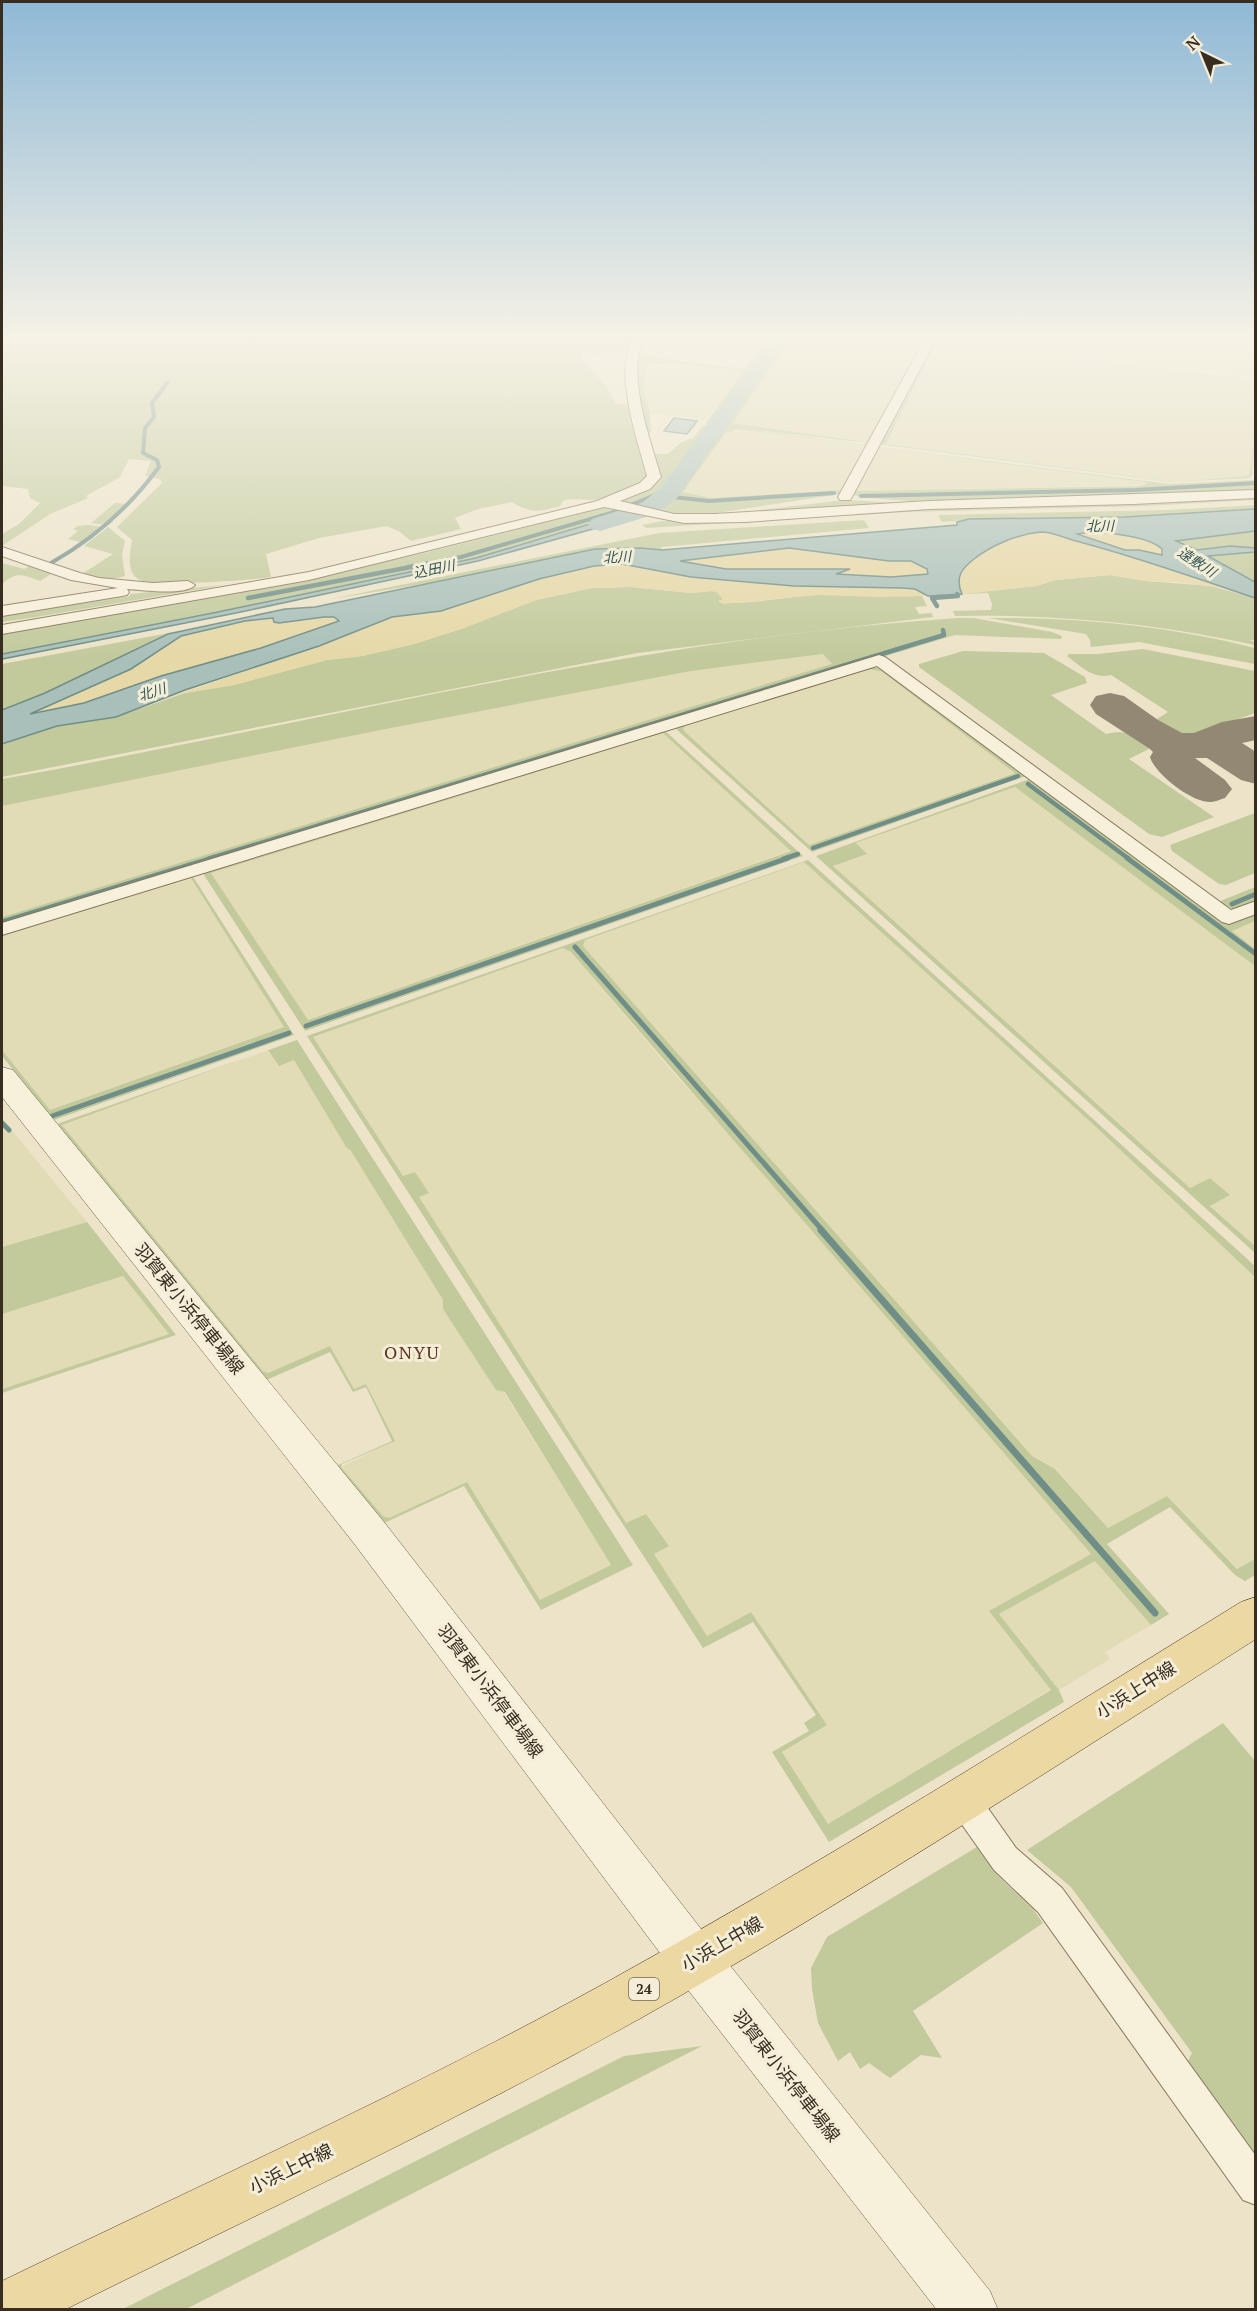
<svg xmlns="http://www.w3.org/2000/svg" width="1257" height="2311" font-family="'PT Serif','Noto Sans JP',serif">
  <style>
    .farmland { fill: #e1dcb6 }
    .green { fill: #c2ca9c; fill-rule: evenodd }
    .sand { fill: #e6d8a7 }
    .water { fill: #a9c0ba; stroke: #708e88; stroke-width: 1.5; fill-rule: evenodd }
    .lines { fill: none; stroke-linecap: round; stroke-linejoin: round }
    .stream-far3 { stroke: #708e88; stroke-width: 4 }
    .stream-far2 { stroke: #708e88; stroke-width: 4.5 }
    .stream-far1 { stroke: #708e88; stroke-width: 5 }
    .stream { stroke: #708e88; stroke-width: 7 }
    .river { fill: #a9c0ba; fill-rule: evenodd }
    .taxiway { fill: #928874; fill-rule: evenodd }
    .street-casing { stroke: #87765e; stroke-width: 2 }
    .secondary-casing { stroke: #695741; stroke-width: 1 }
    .primary-casing { stroke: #554432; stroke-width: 1 }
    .street { fill: #f7f0db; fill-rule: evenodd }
    .secondary { fill: #f7f0db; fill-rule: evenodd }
    .primary { fill: #ecd8a3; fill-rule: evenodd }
    .labels { text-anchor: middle; stroke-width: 6; stroke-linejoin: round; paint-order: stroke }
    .far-water-label { font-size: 14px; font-style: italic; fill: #315756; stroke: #f4edd7 }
    .shield { fill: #f4edd7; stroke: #706758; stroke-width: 1.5 }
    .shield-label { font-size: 14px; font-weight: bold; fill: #382d21 }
    .near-street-label { font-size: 18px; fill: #382d21; stroke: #f4edd7 }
    .quarter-label { font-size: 18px; letter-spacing: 1.5px; fill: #623323; stroke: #f4edd7 }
  </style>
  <rect width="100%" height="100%" fill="#ece3c8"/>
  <!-- farmland -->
  <g class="farmland">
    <polygon points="792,337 894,337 924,342 869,442 733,423"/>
    <polygon points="1255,337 1255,376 939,338 939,337"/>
    <polygon points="936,343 1255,379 1255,436 1250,476 1173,482 885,444"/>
    <polygon points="650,363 673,363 743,371 706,420 650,413 643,387 646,365"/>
    <polygon points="734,429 864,445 866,446 841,490 712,498 683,492 726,432"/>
    <polygon points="883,448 1145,482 1146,485 855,491 878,449"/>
    <polygon points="824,654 832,665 2,917 2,806 381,730 691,671"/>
    <polygon points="868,669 881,671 1016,772 809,845 684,731 683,728 687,725"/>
    <polygon points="663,733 792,850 307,1020 211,873"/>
    <polygon points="1015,787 1255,966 1255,1246 1210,1205 1229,1195 1210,1178 1190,1188 832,866 866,854 855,844"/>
    <polygon points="804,862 1096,1127 1255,1277 1255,1559 1238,1569 1167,1496 1108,1528 1056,1469 1032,1456 583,946 585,940"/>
    <polygon points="191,878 284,1027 50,1110 2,1050 2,936"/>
    <polygon points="1255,921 1255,949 1231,931"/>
    <polygon points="563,948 571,952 669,1068 750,1158 1091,1554 989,1611 1051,1689 828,1824 782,1752 827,1725 751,1612 707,1636 654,1554 668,1546 646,1514 626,1524 419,1197 428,1192 415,1172 403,1176 312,1037"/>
    <polygon points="269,1050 294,1060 346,1147 351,1151 401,1230 496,1390 504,1392 611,1565 540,1600 467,1482 389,1518 383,1516 341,1467 394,1441 366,1385 354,1389 329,1347 268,1373 263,1371 62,1125"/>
    <polygon points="2,1117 14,1133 87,1222 2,1247"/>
    <polygon points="123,1276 169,1334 2,1389 2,1314"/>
    <polygon points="1095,1560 1151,1625 1105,1652 1110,1659 1059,1690 999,1614"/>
  </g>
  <!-- green -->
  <g class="green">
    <path d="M2,337H636L627,350L599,354L583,353L580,356L607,387L615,403L629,405L648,468L646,481C630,489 610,499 591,500C581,500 573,498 563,501L560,506C538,512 532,514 512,502L478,509L455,518L461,529L411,541L400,532L387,526L319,538L266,554L271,577C252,580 150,588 138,579C126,571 130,552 132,540L117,527L162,483L160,479L145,476L151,461L129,459L120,477L86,496L88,498L50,514L2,546V534L19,524L40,503L30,498L28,489L2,486Z"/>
    <polygon points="644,337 648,337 644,343 646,355 653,357 744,369 767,337 775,337 711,424 705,424 743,371 673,363 646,365 643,387 650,413 651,432 647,435 638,408 636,360"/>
    <path d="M788,337H792L733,423L866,442L924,342L894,337L926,341L868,443L730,427L867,445L840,494L697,516L654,511L678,492ZM735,429L864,445L866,447L841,490L712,498L683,492L726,432H732Z"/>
    <polygon points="936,342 1255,379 936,343 886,444 1173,482 1249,476 1255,436 1252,476 1249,478 1170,482 878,444 933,344"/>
    <polygon points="703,425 709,426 666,488 652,501 639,507 619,502 619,500 646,489 653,454 668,454 682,442 693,438"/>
    <path d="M877,447L1169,484L1256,480L1255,492L933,503L859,497L852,494ZM883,448L1145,482L1146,484L1140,486L855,491L878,449Z"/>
    <polygon points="1256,497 1255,500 1146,506 907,512 646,528 642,525 663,521 871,510"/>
    <polygon points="844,500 906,503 727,514"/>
    <polygon points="115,503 127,504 106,525 91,523"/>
    <polygon points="1256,505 1255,509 1125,517 995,518 942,522 938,515 1167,510"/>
    <polygon points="610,506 627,510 590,523 592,524 476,558 213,613 2,654 2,634 311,578 429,552"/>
    <path d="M864,520L869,528L661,547L662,550C598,543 559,558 499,570C443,581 387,590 331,599L659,533Z"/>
    <polygon points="88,525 104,527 85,543 68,539 78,531 73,529 78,526"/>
    <path d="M108,527L125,541L122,555L125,576C109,581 98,578 82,574L113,554L84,546Z"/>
    <polygon points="1255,531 1255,548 1230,546 1197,550 1176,541"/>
    <polygon points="1255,552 1255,581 1208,555"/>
    <path d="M2,563L24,569L33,564L59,574H51L40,581C22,575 17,571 2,584Z"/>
    <path d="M1110,575L1146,581L1211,586L1255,598V640H1249L1255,642V645C1157,623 1056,614 955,616L953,611L991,610L992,604L988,593L962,594L1036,586L1055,580Z"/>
    <polygon points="224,585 30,618 2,622 2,616 130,596 130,594"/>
    <path d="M631,587L691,593L712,591L717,592L723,599L719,601C751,606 783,596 816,595C851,593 887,597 922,596L927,606L915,607L919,614L932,613L933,617L637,653L2,777V744L57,726L116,717L185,693L234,685L327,660L362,656L414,644L464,628L536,600L592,588Z"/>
    <path d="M958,618H974L1052,632L1062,636L1061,639L955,635L2,925V917L832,664L823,654L691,671L381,730L2,806V779C319,723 635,639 958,618Z"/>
    <path d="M988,618C1077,617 1169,626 1255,648V664L1139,642L1091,647L1090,640L1086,634Z"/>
    <polygon points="180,631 158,638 45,693 2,710 2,664"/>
    <path d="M1143,649L1255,671V713L1191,736L1175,734L1159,723L1157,719L1168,712L1111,675C1094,680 1080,666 1067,656L1069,654H1097Z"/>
    <path d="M963,651L1044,653L1085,677L1087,683L1051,695L1106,734C1121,730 1143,732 1149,749L1129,759L1214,817L1162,837L1149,834L919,667V664Z"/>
    <path d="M869,667L883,669L1026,776L812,852L674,727ZM868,669L881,671L1015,773L809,845L684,731L683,728L687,725Z"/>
    <path d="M664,730L803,856L305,1031L202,872ZM663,733L791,851L308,1020L211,873Z"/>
    <polygon points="1030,779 1228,925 1255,914 1255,921 1232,931 1255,949 1255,966 1015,787 856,843 867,854 833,866 1190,1188 1210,1178 1230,1195 1210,1206 1255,1246 1255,1253 816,856"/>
    <polygon points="1255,813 1255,873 1226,885 1219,884 1172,851 1170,845"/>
    <path d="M808,860L1256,1267L1255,1277L1096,1127L804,862L585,940L583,946L1032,1456L1055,1469L1108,1528L1167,1496L1237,1569L1255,1559V1575L1245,1581L1235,1575L1170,1507L1107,1544L1169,1614L1151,1625L1095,1561L999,1614L1059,1690L1064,1702L829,1842L772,1752L809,1731L804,1723L816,1715L753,1622L703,1648L307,1036ZM563,948L571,952L1091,1554L989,1611L1051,1690L828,1824L782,1752L827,1725L751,1612L707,1636L654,1554L669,1546L646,1514L626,1523L419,1197L429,1193L415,1172L403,1176L313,1037Z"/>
    <polygon points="192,875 294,1035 54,1120 2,1056 2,1050 50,1110 284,1027 191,878 2,936 2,933"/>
    <polygon points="1255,887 1255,901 1235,910 1218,902"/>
    <path d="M297,1040L633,1565L541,1610L464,1486L384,1523L336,1466L392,1441L366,1387L353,1392L330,1352L264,1381L57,1124ZM268,1050L279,1066L294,1060L346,1147L351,1151L443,1300V1309L496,1390L505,1392L611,1565L540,1600L467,1482L389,1518L383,1516L341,1467L342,1464L395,1441L366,1384L354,1389L330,1346L268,1373L263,1371L62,1125Z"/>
    <polygon points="87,1222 176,1335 2,1393 2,1389 169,1334 123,1276 2,1314 2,1247"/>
    <polygon points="1223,1723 1255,1761 1255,2155 1188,2061 1192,2053 1071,1887 1027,1850"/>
    <polygon points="977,1847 997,1875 1033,1909 1043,1923 913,2011 942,2058 921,2055 890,2078 869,2063 860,2069 850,2052 838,2061 818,2023 812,1989 811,1968 827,1937"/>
    <polygon points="702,2046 186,2309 123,2309 624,2056"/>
  </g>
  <!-- sand -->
  <g class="sand">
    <path d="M1043,532L1054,533L1071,540L1122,553L1230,589L1177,582L1146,581L1110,575L1055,580L1036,586L962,594C947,557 1015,535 1043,532Z"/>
    <path d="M1077,533C1104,535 1141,529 1163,549L1162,555L1125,550Z"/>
    <polygon points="789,548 889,561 911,561 927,569 929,575 860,577 835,574 848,570 841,569 726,569 680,561"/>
    <polygon points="622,564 691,577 751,582 902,588 915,589 928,596 877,597 819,595 723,604 718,601 723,599 717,592 712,591 691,593 631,587 592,588 536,600 464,628 414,644 362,656 327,660 234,685 185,693 147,705 319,646 392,617 441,611 539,579 594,566"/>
    <polygon points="324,617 334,617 339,621 261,648 161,676 84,703 30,715 131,669 181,636 245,621 273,618 279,623"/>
  </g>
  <!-- water -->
  <g class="water">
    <polygon points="674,418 697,421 687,434 664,431"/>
    <path d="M1255,509V531L1176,541L1197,550L1230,546L1255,548V552L1208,556L1255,582V598C1196,578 1137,557 1076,541C1064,538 1054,532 1041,532C1018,534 992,545 974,559C961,569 955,578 962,594L928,596L915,589L902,588L794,586L691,577L622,564L594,566L539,579L441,611L392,617L319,646L185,690L116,717L57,726L2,744V710L45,693L168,634L285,609L315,607L595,549L640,548L662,550L957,525V522L969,519L1125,517ZM1077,534C1095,530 1147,535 1162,549V555L1139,550H1125ZM789,548L889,561H911L927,569L928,574L891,577L836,574L850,569H726L680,561ZM324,617H334L339,621L261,648L161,676L84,703L30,714L131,669L181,636L245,621L273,618L274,622L279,623Z"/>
    <polygon points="630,512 643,515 478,561 236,613 2,659 2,654 213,613 476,558"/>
  </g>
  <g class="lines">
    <!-- stream-far3 -->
    <g class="stream-far3">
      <polyline points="861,496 1136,490 1256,483"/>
      <path d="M51,563C95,538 129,508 159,467L157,460L143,453L145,428L154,417L152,403L167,383"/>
      <polyline points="408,567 461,557 611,513 655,495 709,501 834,493"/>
    </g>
    <!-- stream-far2 -->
    <g class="stream-far2">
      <polyline points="248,598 416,566"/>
      <polyline points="937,606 932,598 958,596 957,594"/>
      <polyline points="1028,784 1129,859"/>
      <polyline points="813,848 1018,776"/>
      <polyline points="208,859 944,635 943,630"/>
      <polyline points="783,859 798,854"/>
    </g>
    <!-- stream-far1 -->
    <g class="stream-far1">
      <polyline points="1127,858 1256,954"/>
      <polyline points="1232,904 1256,894"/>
      <polyline points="2,922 213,858"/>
      <polyline points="575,947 823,1231"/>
      <polyline points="306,1026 788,858"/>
      <polyline points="52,1116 289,1033"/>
      <polyline points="2,1123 9,1130"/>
    </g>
    <!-- stream -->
    <polyline class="stream" points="821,1230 1155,1613"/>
    <!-- river -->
    <polygon class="river" points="771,337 790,337 677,498 656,514 600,531 592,529 588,524 592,519 640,504 661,488"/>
    <!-- taxiway -->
    <path class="taxiway" d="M1110,693L1124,696L1158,720L1182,733H1194L1222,722L1256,716V740L1242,743L1256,752V784L1241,780L1207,758H1195L1225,780L1232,789L1225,798C1221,799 1215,802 1211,802C1192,803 1155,774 1150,757L1153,752L1150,749L1096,714L1090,705L1096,696Z"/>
    <defs>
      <g id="street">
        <path d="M634,337H645C624,370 651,442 661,477L650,489L620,501L674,514H715L929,501L1256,490V498L1133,504L929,509L745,522L684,523L604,507L309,580L2,634V625L309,572L597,501L640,483L647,476C638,441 612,369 634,337Z"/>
        <polygon points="926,337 937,337 852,497 850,500 840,500 838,497"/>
        <path d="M2,547L80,573L99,578L153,583L188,581L195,585C185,596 142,590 127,589L129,592L127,595L122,596L2,616V606L118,588L71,580L2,556Z"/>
        <polygon points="879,655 885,657 1231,910 1256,901 1256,914 1229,924 1222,922 877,666 2,935 2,923"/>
        <polygon points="962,1782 973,1787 1016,1848 1062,1888 1256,2156 1256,2205 1243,2200 1038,1912 994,1870 951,1809 946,1798 951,1787"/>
      </g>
      <polygon id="secondary" points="2,1067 13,1070 384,1522 712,1943 990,2291 998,2310 937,2310 678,1977 356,1546 2,1097"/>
      <path id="primary" d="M1256,1597V1639C1052,1768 851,1900 641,2018C453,2123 257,2214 64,2310H2V2281C204,2183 410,2091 607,1982C823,1863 1031,1731 1241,1602Z"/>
    </defs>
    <!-- street casing -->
    <use href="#street" class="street-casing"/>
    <!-- secondary casing -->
    <use href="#secondary" class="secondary-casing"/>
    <!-- primary casing -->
    <use href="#primary" class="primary-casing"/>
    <!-- street -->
    <use href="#street" class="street"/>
    <!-- secondary -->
    <use href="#secondary" class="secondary"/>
    <!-- primary -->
    <use href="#primary" class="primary"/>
  </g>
  <!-- sky -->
  <linearGradient id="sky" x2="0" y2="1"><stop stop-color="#8fb9d6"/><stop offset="0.51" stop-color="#f6f2e6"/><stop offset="1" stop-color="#f6f2e6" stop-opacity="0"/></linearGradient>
  <rect width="1257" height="661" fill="url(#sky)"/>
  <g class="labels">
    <!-- far-water labels -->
    <g class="far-water-label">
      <text transform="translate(1100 526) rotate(-1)" y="5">北川</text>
      <text transform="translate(617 557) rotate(-3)" y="5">北川</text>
      <text transform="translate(1197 562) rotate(33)" y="5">遠敷川</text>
      <text transform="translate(434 569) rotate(-11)" y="5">込田川</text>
      <text transform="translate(152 692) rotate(-18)" y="5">北川</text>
    </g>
    <!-- shield labels -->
    <rect class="shield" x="629" y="1978" width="30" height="22" rx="4.5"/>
    <g class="shield-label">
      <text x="644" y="1994">24</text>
    </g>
    <!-- near-street labels -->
    <g class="near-street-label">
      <text transform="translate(189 1309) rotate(51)" y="6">羽賀東小浜停車場線</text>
      <text transform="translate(1136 1690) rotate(-32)" y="6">小浜上中線</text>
      <text transform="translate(490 1691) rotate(53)" y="6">羽賀東小浜停車場線</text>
      <text transform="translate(722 1944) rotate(-30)" y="6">小浜上中線</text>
      <text transform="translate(786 2076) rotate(52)" y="6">羽賀東小浜停車場線</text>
      <text transform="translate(291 2169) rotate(-26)" y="6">小浜上中線</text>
    </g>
    <!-- quarter labels -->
    <g class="quarter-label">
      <text x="412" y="1359">ONYU</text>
    </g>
  </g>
  <!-- border -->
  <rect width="1257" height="2311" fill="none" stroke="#382d21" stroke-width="6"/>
  <!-- north arrow -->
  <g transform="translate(1203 54) rotate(317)" stroke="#f4edd7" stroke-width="4.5" paint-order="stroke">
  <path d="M0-4.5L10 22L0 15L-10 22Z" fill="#382d21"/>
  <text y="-9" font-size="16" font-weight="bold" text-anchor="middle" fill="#382d21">N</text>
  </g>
</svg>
